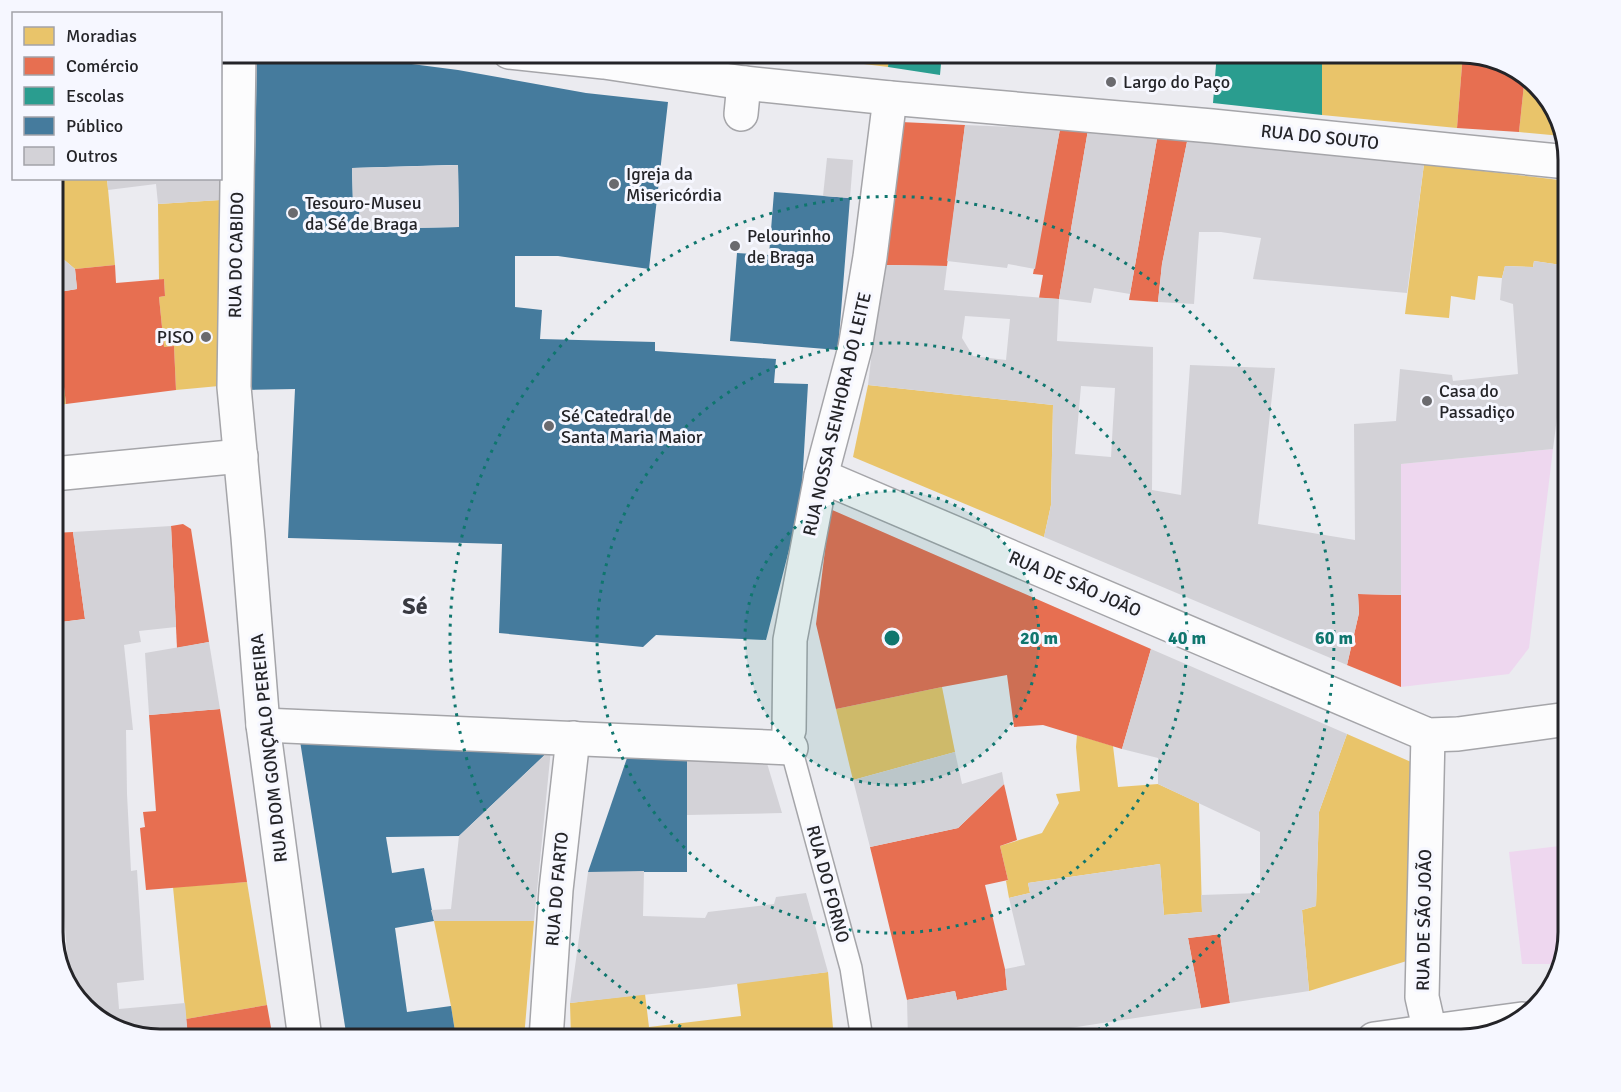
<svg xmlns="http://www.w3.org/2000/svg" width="1621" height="1092" font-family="Signika,sans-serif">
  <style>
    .green { fill: #eed7ef }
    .homes { fill: #e9c46a }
    .shops { fill: #e76f51 }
    .schools { fill: #2a9d8f }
    .public { fill: #457b9d; fill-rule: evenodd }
    .building { fill: #d3d2d7; fill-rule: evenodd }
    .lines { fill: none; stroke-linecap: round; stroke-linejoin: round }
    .lane-casing { stroke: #a5a5a9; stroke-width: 24 }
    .street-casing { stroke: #a5a5a9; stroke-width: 36 }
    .lane { stroke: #fcfcfd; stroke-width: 21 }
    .street { stroke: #fcfcfd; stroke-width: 33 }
    .ring { fill: none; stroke: #0f766e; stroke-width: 3; stroke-dasharray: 3 6 }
    .poi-dot { fill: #6a6a6e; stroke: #f6f7ff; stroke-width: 2 }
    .labels { text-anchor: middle; stroke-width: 6; stroke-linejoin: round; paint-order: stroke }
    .poi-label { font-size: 18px; fill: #242428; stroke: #f6f7ff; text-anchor: start }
    .street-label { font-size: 18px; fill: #242428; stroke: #f6f7ff }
    .district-label { font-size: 24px; font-weight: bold; fill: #393a42; stroke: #f6f7ff }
    .rim { fill: none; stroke: #242428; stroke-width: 3 }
    .centre { fill: #0f766e; stroke: #f6f7ff; stroke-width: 3 }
    .ring-label { font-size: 18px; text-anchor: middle; font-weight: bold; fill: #0f766e; stroke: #f6f7ff; stroke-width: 6; stroke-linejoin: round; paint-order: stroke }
  </style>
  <rect width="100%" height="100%" fill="#ebebf0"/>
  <!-- green -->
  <g class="green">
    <polygon points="1553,449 1529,648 1509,674 1401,687 1401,464"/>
    <polygon points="1568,845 1568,933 1559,964 1522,964 1509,852"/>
  </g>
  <!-- homes -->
  <g class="homes">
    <polygon points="784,52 890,52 888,67 783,54"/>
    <polygon points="1322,52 1463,53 1457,128 1322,115"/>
    <polygon points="1525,75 1554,106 1562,136 1519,132"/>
    <polygon points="1424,164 1568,181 1568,266 1534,261 1533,267 1505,266 1502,278 1478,276 1475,300 1451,296 1449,318 1405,314"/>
    <polygon points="53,178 107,178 115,265 75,269 55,252 53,226"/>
    <polygon points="220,200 219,386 176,390 174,346 164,347 159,297 165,296 164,279 159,280 158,204"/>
    <polygon points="53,307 54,307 66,404 53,406"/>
    <polygon points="868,385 1053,405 1051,505 1044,537 853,457"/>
    <polygon points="942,687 955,752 853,780 836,709"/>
    <polygon points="1347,734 1418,765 1410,960 1309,991 1302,910 1316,906 1319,812"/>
    <polygon points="1077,735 1113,746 1118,787 1158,784 1199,803 1202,912 1164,915 1160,864 1028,883 1030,893 1009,898 1006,881 1008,880 1000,846 1042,833 1059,803 1056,794 1080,791 1076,747"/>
    <polygon points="247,882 267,1005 186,1019 173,887"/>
    <polygon points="434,921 534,921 524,1038 456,1038 451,1006"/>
    <polygon points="828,972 834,1039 571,1039 570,1003 645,994 649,1027 741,1016 737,983"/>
  </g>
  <!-- shops -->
  <g class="shops">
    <polygon points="1463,53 1521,71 1525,75 1519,132 1457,128"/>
    <polygon points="901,122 965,125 947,266 882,265"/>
    <polygon points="1060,129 1088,130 1059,299 1039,298 1043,275 1033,274"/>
    <polygon points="1158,133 1188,137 1162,264 1158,302 1129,300"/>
    <polygon points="115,265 116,283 164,279 165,296 159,297 164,347 174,346 176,390 66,404 53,293 77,289 75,269"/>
    <polygon points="830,509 1151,649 1122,749 1043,725 1014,727 1007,675 942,687 836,709 816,624"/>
    <polygon points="183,524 191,529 209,642 177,648 171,526"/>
    <polygon points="73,532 85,619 53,623 53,533"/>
    <polygon points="1358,594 1401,595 1401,687 1347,665 1359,613"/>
    <polygon points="220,709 247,882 146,890 140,828 145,827 143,812 156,811 149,715"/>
    <polygon points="1004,784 1017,840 1000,846 1008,880 985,885 1005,969 1007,990 957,1000 955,991 907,1000 870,847 958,828"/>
    <polygon points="1220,934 1230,1003 1201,1008 1188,938"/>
    <polygon points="267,1005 273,1039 199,1039 198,1036 188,1037 186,1019"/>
  </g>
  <!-- schools -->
  <g class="schools">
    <polygon points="890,52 942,52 940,75 888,67"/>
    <polygon points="1217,52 1322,52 1322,115 1213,103"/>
  </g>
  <!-- public -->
  <g class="public">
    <path d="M257,52H319L458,70L586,93L668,102L649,269L558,256H515V307L542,310L540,339L655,342V351L776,359L774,383L808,384L801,503L766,640L656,635L643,647L499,633L502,544L288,538L295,389L247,390L255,165ZM450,165H458L459,227L360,229L359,204H353L352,168Z"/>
    <polygon points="774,192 850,198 838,350 730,341 737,253 769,255"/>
    <polygon points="300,741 551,749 459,836 386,837 392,873 424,868 434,921 395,928 407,1012 451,1006 456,1038 444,1039 347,1039"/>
    <polygon points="628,755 687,758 687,872 588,872"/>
  </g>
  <!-- building -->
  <g class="building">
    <polygon points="965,125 1060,129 1035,269 1008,264 1007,268 947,261"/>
    <polygon points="1088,130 1158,133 1130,294 1094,288 1091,303 1059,299"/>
    <polygon points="1188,137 1424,164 1407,293 1253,279 1261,238 1221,232 1199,232 1194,304 1158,302 1162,264"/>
    <polygon points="827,158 853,160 850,198 823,196"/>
    <polygon points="458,165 459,227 360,229 359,204 353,204 352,168"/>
    <polygon points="107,178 220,178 220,200 158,204 156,184 108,190"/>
    <polygon points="53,244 54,244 55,252 75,269 77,289 53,293"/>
    <path d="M1534,261L1568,266V331L1553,449L1401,464V595L1358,594L1359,613L1347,665L1044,537L1051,505L1053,405L868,385L882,265L947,266L944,290L1059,299L1057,341L1153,347L1152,490L1181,495L1190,365L1275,368L1258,524L1355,540L1354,424L1396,421L1400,369L1452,375L1453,381L1518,374L1513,304L1500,300L1502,278L1505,266L1533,267ZM965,316L1010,319L1006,360L973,356L962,338ZM1081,386L1115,388L1111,457L1075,454Z"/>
    <polygon points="171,526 176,627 139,631 141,642 124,645 133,730 126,730 127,794 131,871 137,870 144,980 117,983 119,1009 185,1003 188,1037 198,1036 199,1039 160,1040 100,1021 70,990 53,777 53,623 85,619 73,532"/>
    <polygon points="209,642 220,709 149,715 145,653"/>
    <polygon points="1151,649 1347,734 1319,812 1316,906 1302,910 1309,991 1230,1003 1220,934 1206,936 1188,938 1201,1008 998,1039 908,1039 907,1000 955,991 957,1000 1007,990 1005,969 1025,965 1009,898 1030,893 1028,883 1160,864 1164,915 1202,912 1201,895 1260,893 1260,832 1158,784 1158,758 1122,749"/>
    <polygon points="551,749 534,921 434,921 431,910 451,909 459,836"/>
    <polygon points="955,752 962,784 1002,772 1004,784 958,828 870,847 853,780"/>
    <polygon points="687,758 766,760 782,813 687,815"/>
    <polygon points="644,871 643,916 705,918 708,912 774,904 776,897 806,893 828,972 706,988 570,1003 588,872"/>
  </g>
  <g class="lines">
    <defs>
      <polyline id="lane" points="790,736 791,748 851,968 862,1039"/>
      <g id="street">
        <polyline points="239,52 234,387 248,537 263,725 305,1039"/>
        <polyline points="509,52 604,62 744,83 890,98 1212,126 1568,162"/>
        <polyline points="741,114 744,83"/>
        <polyline points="53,474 241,456"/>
        <polyline points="821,476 1428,735 1458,734 1568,719"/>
        <polyline points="263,725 791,748"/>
        <polyline points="789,730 790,640 821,476 855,348 870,257 890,98"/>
        <polyline points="1428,735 1422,997 1430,1032"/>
        <polyline points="546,1039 556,890 573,738"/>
        <polyline points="1374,1039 1522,1019"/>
      </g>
    </defs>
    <!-- lane casing -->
    <use href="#lane" class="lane-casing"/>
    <!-- street casing -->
    <use href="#street" class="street-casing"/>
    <!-- lane -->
    <use href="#lane" class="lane"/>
    <!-- street -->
    <use href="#street" class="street"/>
  </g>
  <!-- distance rings -->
  <circle cx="892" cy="638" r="147" fill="#0f766e" fill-opacity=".12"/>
  <g class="ring">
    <circle cx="892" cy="638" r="147"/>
    <circle cx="892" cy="638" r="295"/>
    <path d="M705 1039A442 442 0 1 1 1079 1039"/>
  </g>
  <!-- markers -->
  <g class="poi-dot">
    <circle cx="1111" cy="82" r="6"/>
    <circle cx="614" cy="184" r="6"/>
    <circle cx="293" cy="213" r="6"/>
    <circle cx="735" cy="246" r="6"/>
    <circle cx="206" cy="337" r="6"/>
    <circle cx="1427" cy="401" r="6"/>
    <circle cx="549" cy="426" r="6"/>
  </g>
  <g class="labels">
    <!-- poi labels -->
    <g class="poi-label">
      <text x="1123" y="88">Largo do Paço</text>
      <text x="626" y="180">Igreja da<tspan x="626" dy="21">Misericórdia</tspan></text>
      <text x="305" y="209">Tesouro-Museu<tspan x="305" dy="21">da Sé de Braga</tspan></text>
      <text x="747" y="242">Pelourinho<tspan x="747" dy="21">de Braga</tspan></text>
      <text x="194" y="343" text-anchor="end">PISO</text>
      <text x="1439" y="397">Casa do<tspan x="1439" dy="21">Passadiço</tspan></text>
      <text x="561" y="422">Sé Catedral de<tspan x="561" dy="21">Santa Maria Maior</tspan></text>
    </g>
    <!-- street labels -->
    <g class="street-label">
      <text transform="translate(1320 137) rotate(6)" y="6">RUA DO SOUTO</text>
      <text transform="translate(236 255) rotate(-89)" y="6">RUA DO CABIDO</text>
      <text transform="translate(837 414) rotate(-77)" y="6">RUA NOSSA SENHORA DO LEITE</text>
      <text transform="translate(1075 584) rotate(23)" y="6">RUA DE SÃO JOÃO</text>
      <text transform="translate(269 748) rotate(-96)" y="6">RUA DOM GONÇALO PEREIRA</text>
      <text transform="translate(828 884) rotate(75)" y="6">RUA DO FORNO</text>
      <text transform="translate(557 889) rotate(-85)" y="6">RUA DO FARTO</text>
      <text transform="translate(1424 920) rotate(-89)" y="6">RUA DE SÃO JOÃO</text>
    </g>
    <!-- district labels -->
    <g class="district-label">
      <text x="415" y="614">Sé</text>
    </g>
  </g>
  <!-- crop -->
  <path d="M0 0H1621V1092H0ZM160 63H1461A97 97 0 0 1 1558 160V932A97 97 0 0 1 1461 1029H160A97 97 0 0 1 63 932V160A97 97 0 0 1 160 63Z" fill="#f6f7ff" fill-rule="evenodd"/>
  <path class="rim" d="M160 63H1461A97 97 0 0 1 1558 160V932A97 97 0 0 1 1461 1029H160A97 97 0 0 1 63 932V160A97 97 0 0 1 160 63Z"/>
  <circle cx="892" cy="638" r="9" class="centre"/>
  <g class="ring-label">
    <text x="1039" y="644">20 m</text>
    <text x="1187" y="644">40 m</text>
    <text x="1334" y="644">60 m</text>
  </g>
  <!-- legend -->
  <rect x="12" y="12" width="210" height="168" fill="#f6f7ff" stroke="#a2a3a9" stroke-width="1.5"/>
  <rect x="24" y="27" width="30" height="18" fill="#e9c46a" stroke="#a2a3a9" stroke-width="1.5"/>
  <text x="66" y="42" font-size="18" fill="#242428">Moradias</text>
  <rect x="24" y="57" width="30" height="18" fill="#e76f51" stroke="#a2a3a9" stroke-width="1.5"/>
  <text x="66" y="72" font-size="18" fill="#242428">Comércio</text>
  <rect x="24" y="87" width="30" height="18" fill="#2a9d8f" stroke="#a2a3a9" stroke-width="1.5"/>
  <text x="66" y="102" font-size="18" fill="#242428">Escolas</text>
  <rect x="24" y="117" width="30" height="18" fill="#457b9d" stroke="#a2a3a9" stroke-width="1.5"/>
  <text x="66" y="132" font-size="18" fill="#242428">Público</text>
  <rect x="24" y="147" width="30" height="18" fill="#d3d2d7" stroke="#a2a3a9" stroke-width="1.5"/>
  <text x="66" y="162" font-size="18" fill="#242428">Outros</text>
</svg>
